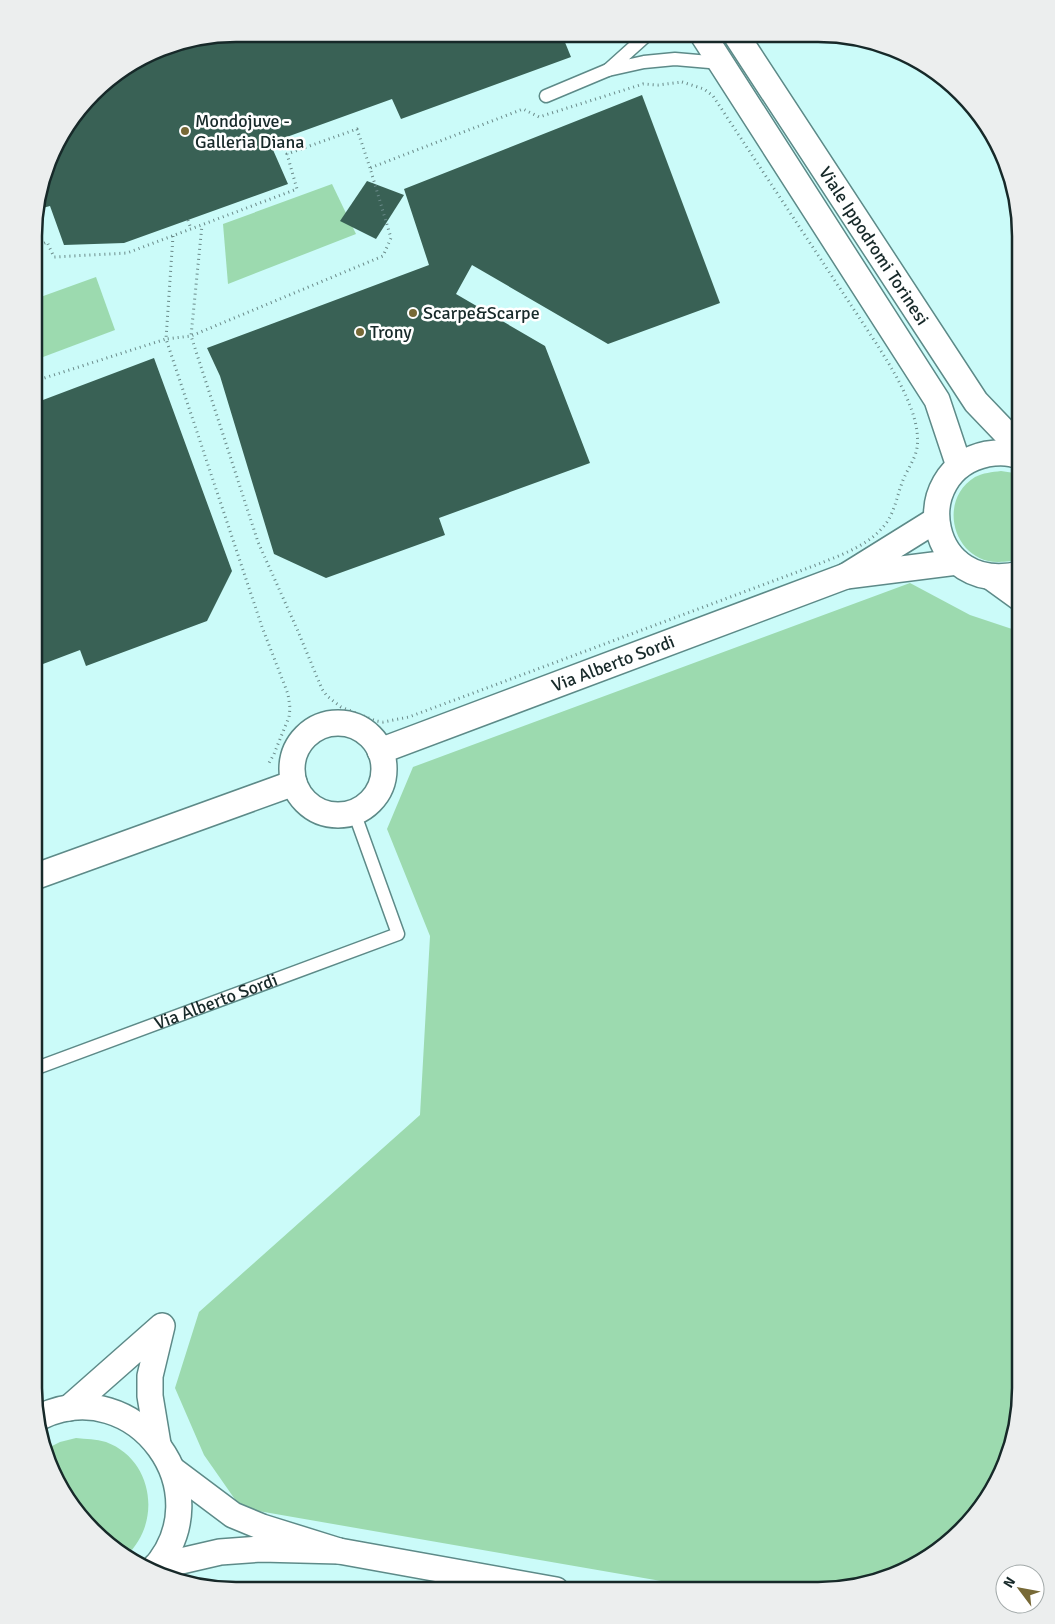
<svg xmlns="http://www.w3.org/2000/svg" width="1055" height="1624" font-family="Signika,sans-serif">
  <style>
    .green { fill: #9cdaaf }
    .building { fill: #396155 }
    .lines { fill: none; stroke-linecap: round; stroke-linejoin: round }
    .lane-casing { stroke: #5d8a88; stroke-width: 15 }
    .street-casing { stroke: #5d8a88; stroke-width: 28 }
    .path { stroke: #6a8a89; stroke-width: 3; stroke-dasharray: 1 4; stroke-linecap: butt }
    .lane { stroke: #fff; stroke-width: 12 }
    .street { stroke: #fff; stroke-width: 25 }
    .poi-dot { fill: #776936; stroke: #fff; stroke-width: 2 }
    .labels { text-anchor: middle; stroke-width: 5; stroke-linejoin: round; paint-order: stroke }
    .poi-label { font-size: 18px; fill: #172929; stroke: #fff; text-anchor: start }
    .street-label { font-size: 18px; fill: #172929; stroke: #fff }
    .rim { fill: none; stroke: #172929; stroke-width: 2.5 }
  </style>
  <rect width="100%" height="100%" fill="#cbfbf9"/>
  <!-- green -->
  <g class="green">
    <polygon points="332,184 356,234 228,284 223,224"/>
    <polygon points="96,277 115,330 35,360 35,299"/>
    <path d="M1001,471L1014,473L1021,477V556C1015,561 1007,562 999,562C954,563 936,501 975,477C983,473 992,472 1001,471Z"/>
    <polygon points="910,583 970,615 1021,632 1021,1401 1010,1453 980,1511 942,1548 896,1575 819,1590 713,1590 241,1508 204,1455 175,1388 199,1312 420,1115 430,936 387,829 413,767"/>
    <path d="M76,1438C86,1439 96,1439 106,1442C154,1460 162,1523 126,1556C91,1536 54,1490 46,1449L60,1442Z"/>
    <polygon points="240,1581 281,1584 307,1589 224,1589"/>
  </g>
  <!-- building -->
  <g class="building">
    <polygon points="237,34 562,35 571,57 401,119 392,99 270,143 288,184 124,243 64,245 50,206 35,210 55,147 103,84 159,49"/>
    <polygon points="642,95 720,303 608,344 472,265 456,294 545,346 590,463 439,518 445,535 326,578 274,554 220,376 207,348 429,265 404,189"/>
    <polygon points="367,181 404,195 376,239 340,221"/>
    <polygon points="154,358 232,571 207,621 86,666 80,650 35,667 35,403"/>
  </g>
  <g class="lines">
    <defs>
      <g id="lane">
        <polyline points="647,35 608,70 644,62 675,59 721,63"/>
        <polyline points="546,96 608,70"/>
        <path id="s1" d="M34,1069L398,934L354,812"/>
      </g>
      <g id="street">
        <polyline points="703,35 937,400 959,466"/>
        <path id="s2" d="M736,35L976,402L1021,449"/>
        <polyline points="936,520 846,576 957,562"/>
        <path d="M1021,574C927,597 906,471 987,454C998,452 1011,452 1021,457"/>
        <polyline points="992,578 1021,599"/>
        <circle cx="338" cy="769" r="46"/>
        <path id="s3" d="M380,751L846,576"/>
        <polyline points="34,877 294,783"/>
        <polyline points="69,1408 162,1326 150,1376 150,1396 158,1444"/>
        <path d="M40,1417C136,1371 225,1493 152,1571"/>
        <polyline points="339,1551 556,1590"/>
        <polyline points="155,1567 220,1552 261,1549 339,1551 262,1527 233,1515 173,1470"/>
      </g>
    </defs>
    <!-- lane casing -->
    <use href="#lane" class="lane-casing"/>
    <!-- street casing -->
    <use href="#street" class="street-casing"/>
    <!-- path -->
    <g class="path">
      <path d="M682,82L704,89L713,96L876,343C893,370 922,415 917,448C915,460 906,471 902,483C897,496 895,510 887,522C871,545 841,555 816,565L409,717L383,722L376,721L341,707L327,696L322,689L297,629L258,542L191,336L383,256L391,238L370,168L523,109L539,117L643,84L658,85Z"/>
      <polyline points="188,220 191,229"/>
      <polyline points="173,236 166,339 191,336 202,225"/>
      <polyline points="35,247 47,242 54,257 127,253 297,189 287,154 357,129 370,168"/>
      <polyline points="35,381 166,339 262,627 288,694 290,708 289,717 274,754 269,763"/>
    </g>
    <!-- lane -->
    <use href="#lane" class="lane"/>
    <!-- street -->
    <use href="#street" class="street"/>
  </g>
  <!-- markers -->
  <g class="poi-dot">
    <circle cx="185" cy="131" r="5"/>
    <circle cx="413" cy="313" r="5"/>
    <circle cx="360" cy="332" r="5"/>
  </g>
  <g class="labels">
    <!-- poi labels -->
    <g class="poi-label">
      <text x="195" y="127">Mondojuve -<tspan x="195" dy="21">Galleria Diana</tspan></text>
      <text x="423" y="319">Scarpe&amp;Scarpe</text>
      <text x="370" y="338">Trony</text>
    </g>
    <!-- street labels -->
    <g class="street-label">
      <text dy="6" stroke="none"><textPath href="#s2" startOffset="252">Viale Ippodromi Torinesi</textPath></text>
      <text dy="6" stroke="none"><textPath href="#s3" startOffset="249">Via Alberto Sordi</textPath></text>
      <text dy="6" stroke="none"><textPath href="#s1" startOffset="194">Via Alberto Sordi</textPath></text>
    </g>
  </g>
  <!-- crop -->
  <path d="M0 0H1055V1624H0ZM236 42H818A194 194 0 0 1 1012 236V1388A194 194 0 0 1 818 1582H236A194 194 0 0 1 42 1388V236A194 194 0 0 1 236 42Z" fill="#eceeee" fill-rule="evenodd"/>
  <path class="rim" d="M236 42H818A194 194 0 0 1 1012 236V1388A194 194 0 0 1 818 1582H236A194 194 0 0 1 42 1388V236A194 194 0 0 1 236 42Z"/>
  <!-- north arrow -->
  <g transform="translate(1020 1589) rotate(302)"><circle r="24" fill="#ffffff" stroke="#a2a9a9"/>
  <path d="M0-4L9 19L0 12L-9 19Z" fill="#776936"/>
  <text y="-8" font-size="14" font-weight="bold" text-anchor="middle" fill="#172929">N</text>
  </g>
</svg>
